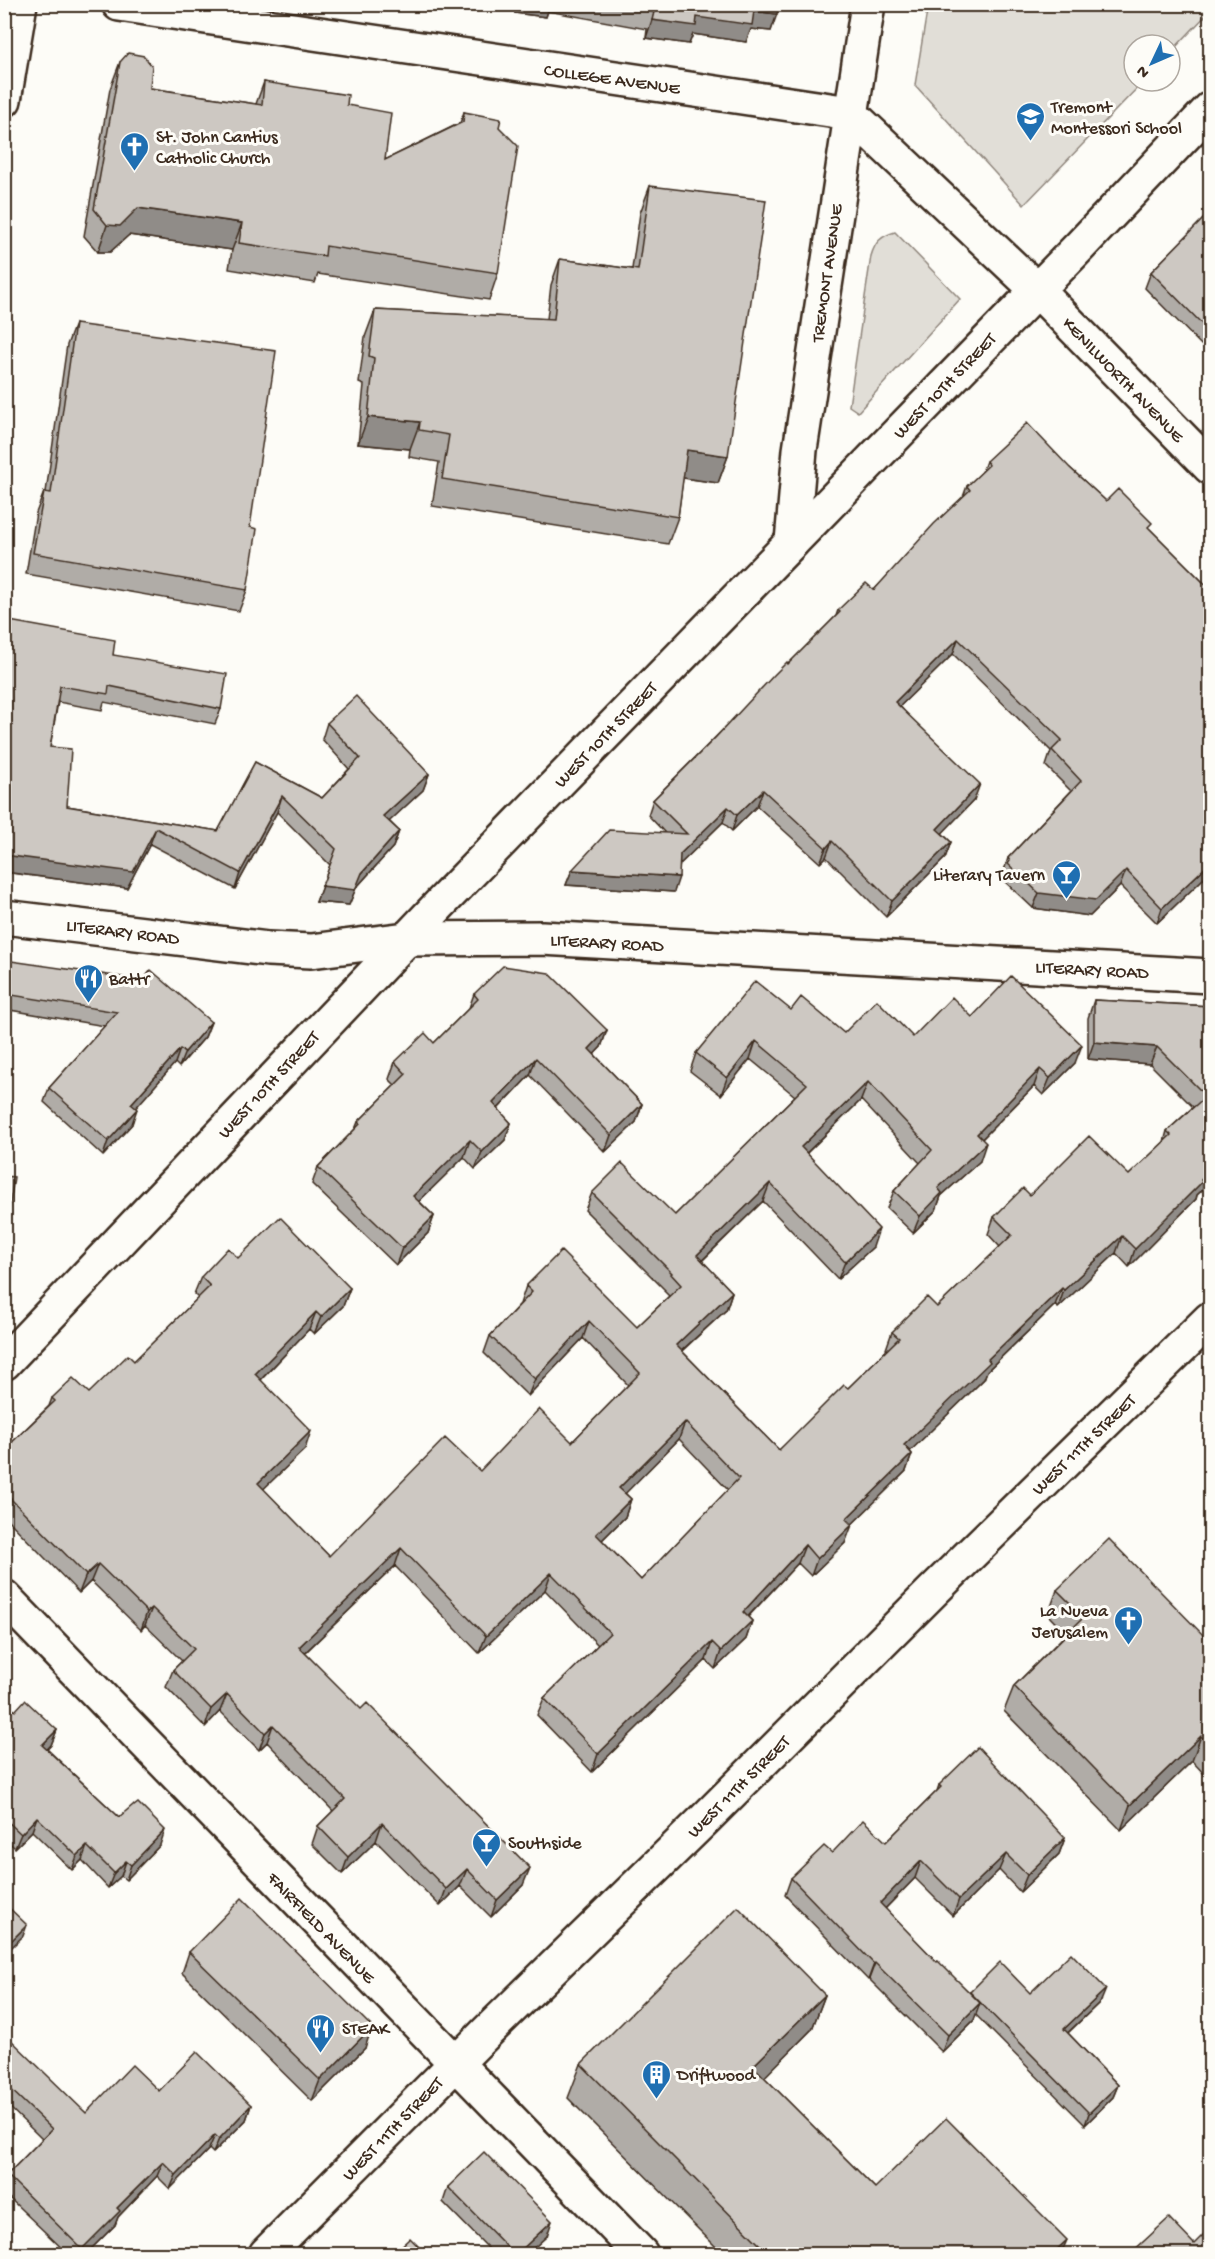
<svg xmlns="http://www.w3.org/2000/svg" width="1215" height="2259" font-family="'Gochi Hand',sans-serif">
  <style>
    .green { fill: #e1ded7; stroke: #8e847a; stroke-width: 1.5 }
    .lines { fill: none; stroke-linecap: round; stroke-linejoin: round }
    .street-casing { stroke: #3b2a1e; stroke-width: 38 }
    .secondary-casing { stroke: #3b2a1e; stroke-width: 38 }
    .street { stroke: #fdfcf7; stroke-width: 33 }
    .secondary { stroke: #fdfcf7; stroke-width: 33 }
    .wall { fill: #b0aca7; stroke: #3b2a1e; stroke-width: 1.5; fill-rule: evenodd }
    .shaded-wall { fill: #908c88; stroke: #3b2a1e; stroke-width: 1.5 }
    .building { fill: #cdc8c2; stroke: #3b2a1e; stroke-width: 1.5; fill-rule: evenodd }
    .labels { text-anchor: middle; stroke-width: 6; stroke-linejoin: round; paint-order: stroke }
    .street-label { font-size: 18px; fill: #3b2a1e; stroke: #fdfcf7 }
    .poi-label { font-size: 18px; fill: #3b2a1e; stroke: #fdfcf7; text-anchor: start }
  </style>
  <rect width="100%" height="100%" fill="#fdfcf7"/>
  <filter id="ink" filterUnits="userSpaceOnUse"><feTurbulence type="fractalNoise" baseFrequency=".0167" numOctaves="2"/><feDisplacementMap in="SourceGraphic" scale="12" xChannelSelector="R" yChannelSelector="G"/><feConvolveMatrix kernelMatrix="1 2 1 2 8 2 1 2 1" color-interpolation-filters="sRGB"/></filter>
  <g filter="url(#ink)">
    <!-- green -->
    <g class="green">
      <polygon points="928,5 1210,4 1210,11 1170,53 1170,45 1134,45 1134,81 1144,81 1024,205 915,85"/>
      <path d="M895,232L960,299L858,412L849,406L871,256C875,242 881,236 895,232Z"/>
    </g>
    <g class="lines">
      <defs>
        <g id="street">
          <polyline points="119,4 850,113 1037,290 1210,467"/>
          <polyline points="792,542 800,450 868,4"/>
          <polyline points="4,917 268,949 311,951 406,939 542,938 1210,976"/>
          <polyline points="4,1363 440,904 1080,246 1210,109"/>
          <polyline points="266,2254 487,2032 705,1819 933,1591 1210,1319"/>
        </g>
        <g id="secondary">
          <polyline points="4,100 20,4"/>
          <polyline points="4,1597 641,2254"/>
        </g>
      </defs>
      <!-- street casing -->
      <use href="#street" class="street-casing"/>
      <!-- secondary casing -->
      <use href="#secondary" class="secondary-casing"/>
      <!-- street -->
      <use href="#street" class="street"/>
      <!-- secondary -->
      <use href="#secondary" class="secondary"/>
    </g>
    <!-- wall -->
    <g class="wall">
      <polygon points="478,4 779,4 771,31 751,29 746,42 693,34 689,44 646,38 647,29 548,11 546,17 515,13 515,10"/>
      <polygon points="120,62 150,88 256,104 264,82 347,105 385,160 460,123 464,112 499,127 498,273 489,300 318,274 315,283 229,269 232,250 129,235 110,252 98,252 84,236 110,89"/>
      <polygon points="650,186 728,456 718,483 683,478 678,517 668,544 432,506 439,462 409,457 410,449 358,444 364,385 359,383 365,337 375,310 547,319 551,285 560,259 632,269 640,213"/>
      <polygon points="1210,212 1210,354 1145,288 1151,272"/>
      <polygon points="75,324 250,527 247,590 239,611 26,574 36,513 44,492 46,492 67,345"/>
      <polygon points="986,461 1070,468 1106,501 1150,529 1208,587 1210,584 1210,892 1204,878 1157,923 1120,886 1090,916 1033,908 1002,879 1004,875 1003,874 1008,858 1071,791 1046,766 1051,751 953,654 900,706 974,800 942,833 951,842 945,858 886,917 826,857 820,863 757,806 732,831 723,822 680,864 674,892 566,885 572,870 665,833 648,815 653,800 836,616 838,610 874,590 963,497 967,486 982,472"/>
      <polygon points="4,620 113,655 221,709 215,724 104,702 102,710 58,702 50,747 67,806 218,831 255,762 322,798 349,769 322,739 327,723 429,774 423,790 389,821 399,831 393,847 356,888 349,905 316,902 330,865 277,812 235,889 150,844 127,888 4,872"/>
      <polygon points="4,960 211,1022 205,1037 179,1067 175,1063 135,1108 132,1124 103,1156 44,1102 49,1088 105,1026 4,1009"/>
      <polygon points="474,994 607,1030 601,1047 594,1054 642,1104 636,1122 605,1152 530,1075 498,1109 511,1123 505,1140 475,1169 464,1157 419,1201 434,1216 428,1233 396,1265 312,1184 318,1167 355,1129 358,1122 395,1085 389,1079 395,1062 434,1043 469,1008"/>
      <path d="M1094,1000L1210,1006V1183L1197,1195L1196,1199L1129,1267L1116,1253L1058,1308L1055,1305L987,1371L984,1379L910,1451L912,1454L906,1471L851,1525L845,1543L811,1576L798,1563L748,1617L752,1621L746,1639L715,1669L706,1660L592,1772L537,1715L544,1698L598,1645L545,1590L479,1653L395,1566L305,1653L523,1885L491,1917L460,1886L440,1906L376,1841L342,1874L312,1844L318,1826L333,1811L267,1742L259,1750L220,1711L205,1727L166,1687L173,1670L182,1661L145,1625L141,1630L91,1581L79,1593L4,1516V1450L49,1406L52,1398L89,1393L134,1361L198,1298L194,1294L201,1277L238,1258L350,1288L343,1306L314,1334L309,1329L261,1380L305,1449L263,1489L329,1556L480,1471L572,1442L628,1385L583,1338L528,1396L484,1353L490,1336L520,1304L526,1286L637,1327L669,1296L664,1291L665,1290L585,1210L592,1193L675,1215L795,1096L750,1059L721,1095L690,1071L696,1053L791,1010L844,1033L913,1037L972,1017L1075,1063L1043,1095L1034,1086L982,1139L980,1161L941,1196L936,1210L913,1233L887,1208L894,1191L920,1163L861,1100L807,1153L873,1247L838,1279L763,1201L702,1261L732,1292L726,1310L682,1351L779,1450L848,1388L887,1350L886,1349L892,1332L937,1307L1000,1247L988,1234L994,1217L1030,1195L1129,1175L1164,1142L1167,1131L1193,1107L1150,1064L1088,1059V1018ZM679,1439L728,1490L641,1580L602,1540L625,1517L631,1499L625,1493Z"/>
      <polygon points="1057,1590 1210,1642 1210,1780 1192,1761 1121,1830 1004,1711 1014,1686 1066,1634 1048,1615"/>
      <polygon points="4,1700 15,1711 57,1730 51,1745 47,1749 119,1817 160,1845 126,1880 121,1876 108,1888 82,1860 72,1870 32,1831 15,1848 4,1838"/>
      <polygon points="939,1785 1065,1838 1059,1854 1020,1892 999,1870 953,1916 915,1878 885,1909 937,1962 969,1992 1030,1993 1101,2001 1068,2033 1118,2085 1113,2097 1085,2125 976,2015 974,2020 942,2052 869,1979 868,1980 785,1895 791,1878 832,1853 886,1842 937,1791"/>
      <polygon points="189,1952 365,2048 312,2101 182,1973"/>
      <polygon points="825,1995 812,2029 764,2077 875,2188 1061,2254 723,2254 568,2098 581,2064"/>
      <polygon points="4,2041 86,2113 159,2091 251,2105 246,2120 213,2153 209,2149 170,2189 157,2176 118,2217 115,2225 86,2254 68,2254 4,2193 4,2182 7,2175 42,2139 4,2102"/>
      <polygon points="448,2187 547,2236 527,2254 494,2254 443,2202"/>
    </g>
    <!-- shaded-wall -->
    <g class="shaded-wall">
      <polygon points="518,4 550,4 546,17 515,13"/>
      <polygon points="754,11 777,14 771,31 751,29 746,42 693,34 689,44 646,38 652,20"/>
      <polygon points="138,208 242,223 232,250 129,235 110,252 98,252 107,225"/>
      <polygon points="368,417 420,422 410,449 358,444"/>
      <polygon points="687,450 728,456 718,483 677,477"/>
      <polygon points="958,639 953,654 889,717 895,702"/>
      <polygon points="429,774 423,790 378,832 383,816"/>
      <polygon points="980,784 974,800 932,844 937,829"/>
      <polygon points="763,790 757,806 732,831 737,815"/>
      <polygon points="282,796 277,812 235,889 240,873"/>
      <polygon points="728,807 723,822 675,869 680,854"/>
      <polygon points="156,828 150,844 127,888 4,872 4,855"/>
      <polygon points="399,831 393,847 356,888 349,905 316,902 322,886 362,873"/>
      <polygon points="832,841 826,857 820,863 826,848"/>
      <polygon points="951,842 945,858 886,917 892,901"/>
      <polygon points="1210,863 1204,878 1157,923 1162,908"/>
      <polygon points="572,870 679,877 674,892 566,885"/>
      <polygon points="1126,870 1120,886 1090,916 1033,908 1039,893"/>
      <polygon points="211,1022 205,1037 179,1067 185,1052"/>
      <polygon points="607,1030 601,1047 583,1066 589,1049"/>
      <polygon points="756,1041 750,1059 721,1095 727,1078"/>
      <polygon points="1094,1042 1157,1047 1150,1064 1088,1059"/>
      <polygon points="1082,1045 1075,1063 1043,1095 1050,1078"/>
      <polygon points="180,1049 175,1063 126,1119 131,1104"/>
      <polygon points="536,1058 530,1075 486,1121 493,1103"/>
      <polygon points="1040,1069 1034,1086 970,1151 977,1134"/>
      <polygon points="868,1082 861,1100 795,1164 801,1147"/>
      <polygon points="642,1104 636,1122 605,1152 611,1135"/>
      <polygon points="137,1109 132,1124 103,1156 108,1141"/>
      <polygon points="511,1123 505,1140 475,1169 482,1152"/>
      <polygon points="470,1140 464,1157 407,1213 413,1196"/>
      <polygon points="986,1143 980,1161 941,1196 936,1210 913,1233 920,1216 938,1188"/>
      <polygon points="1210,1171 1210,1183 1197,1195 1196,1199 1129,1267 1135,1249 1201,1180"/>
      <polygon points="770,1183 763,1201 690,1272 697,1255"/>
      <polygon points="434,1216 428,1233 396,1265 402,1248"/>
      <polygon points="879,1229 873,1247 838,1279 845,1262"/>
      <polygon points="1122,1236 1116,1253 1058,1308 1064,1290"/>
      <polygon points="350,1288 343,1306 314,1334 321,1317"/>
      <polygon points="1062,1288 1055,1305 987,1371 984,1379 898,1463 904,1445 988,1359"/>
      <polygon points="732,1292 726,1310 669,1362 676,1345"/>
      <polygon points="316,1312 309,1329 249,1392 255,1374"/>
      <polygon points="589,1321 583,1338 528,1396 535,1379"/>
      <polygon points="685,1422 679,1439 613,1506 619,1488"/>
      <polygon points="311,1431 305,1449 251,1501 258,1483"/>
      <polygon points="912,1454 906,1471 839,1537 846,1519"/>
      <polygon points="631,1499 625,1517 590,1552 596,1534"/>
      <polygon points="852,1525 845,1543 811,1576 817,1559"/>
      <polygon points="805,1545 798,1563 736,1629 743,1612"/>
      <polygon points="401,1548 395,1566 292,1665 299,1647"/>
      <polygon points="98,1564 91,1581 79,1593 86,1575"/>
      <polygon points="551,1573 545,1590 479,1653 486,1636"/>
      <polygon points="152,1608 145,1625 141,1630 147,1612"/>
      <polygon points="752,1621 746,1639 715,1669 721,1651"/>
      <polygon points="712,1642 706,1660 592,1772 598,1754"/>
      <polygon points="227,1694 220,1711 205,1727 211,1709"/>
      <polygon points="273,1725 267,1742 259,1750 265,1733"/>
      <polygon points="57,1730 51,1745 37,1760 42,1745"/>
      <polygon points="1201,1736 1192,1761 1121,1830 1130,1805"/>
      <polygon points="37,1817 32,1831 15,1848 21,1834"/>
      <polygon points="382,1823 376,1841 342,1874 348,1857"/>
      <polygon points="165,1830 160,1845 126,1880 131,1865"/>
      <polygon points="1065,1838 1059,1854 1020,1892 1027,1875"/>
      <polygon points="87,1846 82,1860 72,1870 77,1856"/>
      <polygon points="1006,1854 999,1870 953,1916 959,1899"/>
      <polygon points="126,1861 121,1876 108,1888 114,1873"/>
      <polygon points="921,1861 915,1878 874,1920 880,1903"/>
      <polygon points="530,1868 523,1885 491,1917 497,1900"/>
      <polygon points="467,1869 460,1886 440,1906 446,1889"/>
      <polygon points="27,1925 23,1936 4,1955 4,1948"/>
      <polygon points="875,1963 869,1979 868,1980 874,1964"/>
      <polygon points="1106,1989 1101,2001 1059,2041 1064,2029"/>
      <polygon points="825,1995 812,2029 741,2101 753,2066"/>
      <polygon points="980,2003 974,2020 942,2052 948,2035"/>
      <polygon points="372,2027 365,2048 312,2101 320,2080"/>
      <polygon points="1118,2085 1113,2097 1085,2125 1089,2113"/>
      <polygon points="251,2105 246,2120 213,2153 219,2139"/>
      <polygon points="215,2135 209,2149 170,2189 176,2175"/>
      <polygon points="163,2162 157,2176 118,2217 115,2225 86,2254 80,2254 82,2249 117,2208"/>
      <polygon points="552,2221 547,2236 527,2254 517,2254"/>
      <polygon points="1067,2240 1061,2254 1052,2254"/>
    </g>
    <!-- building -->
    <g class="building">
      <polygon points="615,4 779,4 777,14 754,11 752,25 697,17 696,26 652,20 654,12"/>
      <polygon points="128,53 144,56 152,66 150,88 262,105 264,82 348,95 347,105 391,113 385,160 463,122 464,112 501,119 499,127 518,146 498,273 326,246 325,256 239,243 242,223 138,208 120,226 107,225 94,209 120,62"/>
      <polygon points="650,186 766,200 728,456 687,450 678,517 442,479 449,435 419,430 420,422 368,417 374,358 369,356 375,310 554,319 560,259 638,270"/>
      <polygon points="1210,212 1210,332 1151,272"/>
      <polygon points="75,324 276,351 250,527 257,529 247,590 33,553 44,492 51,493"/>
      <polygon points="1027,423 1070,468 1106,501 1118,489 1152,523 1148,527 1208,587 1210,584 1210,864 1210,863 1162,908 1126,870 1096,900 1039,893 1008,864 1010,861 1008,858 1081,781 1052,750 1062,740 958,639 895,702 980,784 937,829 951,842 892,901 832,841 826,848 763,790 737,815 728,807 680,854 679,877 572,870 609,830 687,834 653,800 716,737 774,675 787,662 788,664 840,612 838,610 866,583 874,590 934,524 970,490 967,486 989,465 986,461"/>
      <polygon points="4,620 115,640 113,655 227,674 221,709 109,686 108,694 60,686 50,747 71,749 67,806 218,831 255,762 322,798 360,758 327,723 356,696 429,774 383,816 399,831 362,873 355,890 322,886 336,849 282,796 240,873 156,828 133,872 4,855"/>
      <polygon points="4,960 143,980 151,970 211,1022 185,1052 180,1049 131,1104 137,1109 108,1141 49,1088 117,1012 6,994 4,1007"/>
      <polygon points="503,966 549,973 607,1030 589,1049 642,1104 611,1135 536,1058 493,1103 511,1123 482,1152 470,1140 413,1196 434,1216 402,1248 318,1167 360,1124 358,1122 406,1074 395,1062 425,1033 434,1043 478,999 474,994"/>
      <path d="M1011,976L1082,1045L1050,1078L1040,1069L977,1134L986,1143L938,1188L942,1193L920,1216L894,1191L932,1150L868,1082L801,1147L879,1229L845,1262L770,1183L697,1255L732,1292L676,1345L779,1450L844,1385L848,1388L899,1338L892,1332L927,1297L937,1307L1012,1235L994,1217L1023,1188L1030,1195L1089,1136L1129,1175L1171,1135L1167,1131L1206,1096L1157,1047L1094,1042V1000L1210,1006V1171L1201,1180L1202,1182L1135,1249L1122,1236L1064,1290L1062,1288L988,1359L990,1362L904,1445L912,1454L846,1519L852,1525L817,1559L805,1545L743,1612L752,1621L721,1651L712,1642L598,1754L544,1698L610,1633L551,1573L486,1636L401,1548L299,1647L361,1709L367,1703L530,1868L497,1900L467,1869L446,1889L382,1823L348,1857L318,1826L345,1799L273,1725L265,1733L227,1694L211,1709L173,1670L194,1649L152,1608L147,1612L98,1564L86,1575L4,1492V1450L55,1401L52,1398L73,1378L89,1393L128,1355L134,1361L210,1286L201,1277L228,1248L238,1258L280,1217L350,1288L321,1317L316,1312L255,1374L311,1431L258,1483L329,1556L445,1438L480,1471L539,1409L572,1442L640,1373L589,1321L535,1379L490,1336L532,1292L526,1286L561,1251L637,1327L681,1285L671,1274L672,1273L592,1193L622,1163L675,1215L807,1084L756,1041L727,1078L696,1053L755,981L791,1010L801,997L844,1033L877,1000L913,1037L952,997L972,1017ZM685,1422L739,1478L641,1580L596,1534L631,1499L619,1488Z"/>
      <polygon points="4,1176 14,1177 4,1246"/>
      <polygon points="1109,1539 1210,1642 1210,1745 1201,1736 1130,1805 1014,1686 1084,1617 1057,1590"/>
      <polygon points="4,1700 15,1711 25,1700 57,1730 42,1745 119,1817 133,1805 134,1806 138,1803 165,1830 131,1865 126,1861 114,1873 87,1846 77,1856 37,1817 21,1834 4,1818"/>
      <polygon points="978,1747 1065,1838 1027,1875 1006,1854 959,1899 921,1861 880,1903 937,1962 938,1961 980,2003 948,2035 875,1963 874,1964 791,1878 824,1846 832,1853 863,1820 886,1842 941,1787 939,1785"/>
      <polygon points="242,1898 372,2027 320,2080 189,1952"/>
      <polygon points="4,1903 27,1925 4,1948"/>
      <polygon points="738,1907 825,1995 753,2066 875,2188 946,2118 1067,2240 1052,2254 769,2254 581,2064"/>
      <polygon points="1071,1953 1106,1989 1064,2029 1118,2085 1089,2113 970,1992 1000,1962 1030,1993"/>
      <polygon points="8,2037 86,2113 132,2065 159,2091 197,2052 251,2105 219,2139 215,2135 176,2175 163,2162 117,2208 120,2211 82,2249 7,2175 52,2129 4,2083 4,2041"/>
      <polygon points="484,2152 552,2221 517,2254 514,2254 448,2187"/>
      <polygon points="1169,2218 1194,2244 1210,2228 1210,2254 1130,2254"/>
      <polygon points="410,2238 426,2254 393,2254"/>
    </g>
  </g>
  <!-- icons -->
  <defs>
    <symbol id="school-pin" viewBox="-11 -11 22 30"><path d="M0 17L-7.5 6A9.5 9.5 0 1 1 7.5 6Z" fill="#1f6fb2" stroke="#fdfcf7"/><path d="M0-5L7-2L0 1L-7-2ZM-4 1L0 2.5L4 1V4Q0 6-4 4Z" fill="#fff"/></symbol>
    <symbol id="church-pin" viewBox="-11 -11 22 30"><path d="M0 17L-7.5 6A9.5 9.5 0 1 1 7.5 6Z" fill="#1f6fb2" stroke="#fdfcf7"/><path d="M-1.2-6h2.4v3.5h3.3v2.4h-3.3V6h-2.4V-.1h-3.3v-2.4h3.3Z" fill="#fff"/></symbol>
    <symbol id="bar-pin" viewBox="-11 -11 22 30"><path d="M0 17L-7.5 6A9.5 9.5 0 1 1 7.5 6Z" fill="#1f6fb2" stroke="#fdfcf7"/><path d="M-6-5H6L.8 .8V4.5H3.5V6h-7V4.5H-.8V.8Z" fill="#fff"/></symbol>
    <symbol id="restaurant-pin" viewBox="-11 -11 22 30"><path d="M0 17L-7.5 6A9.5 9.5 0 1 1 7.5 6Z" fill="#1f6fb2" stroke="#fdfcf7"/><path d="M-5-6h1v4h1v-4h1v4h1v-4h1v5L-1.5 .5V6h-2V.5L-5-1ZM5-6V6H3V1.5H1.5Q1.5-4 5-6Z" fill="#fff"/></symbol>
    <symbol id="building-pin" viewBox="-11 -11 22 30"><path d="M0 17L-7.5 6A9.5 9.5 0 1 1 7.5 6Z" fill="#1f6fb2" stroke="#fdfcf7"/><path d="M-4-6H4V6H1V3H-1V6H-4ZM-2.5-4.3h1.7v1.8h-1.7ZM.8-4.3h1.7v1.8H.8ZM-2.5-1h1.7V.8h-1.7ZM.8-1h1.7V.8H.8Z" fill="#fff"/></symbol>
  </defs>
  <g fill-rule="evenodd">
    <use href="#school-pin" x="1014" y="100" width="33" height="45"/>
    <use href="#church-pin" x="118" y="130" width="33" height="45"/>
    <use href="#bar-pin" x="1050" y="858" width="33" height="45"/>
    <use href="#restaurant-pin" x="72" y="962" width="33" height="45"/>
    <use href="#church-pin" x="1112" y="1604" width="33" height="45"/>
    <use href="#bar-pin" x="470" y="1826" width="33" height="45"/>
    <use href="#restaurant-pin" x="304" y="2012" width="33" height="45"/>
    <use href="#building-pin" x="640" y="2058" width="33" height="45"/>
  </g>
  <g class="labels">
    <!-- street labels -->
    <g class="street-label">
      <text transform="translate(612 78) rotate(8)" y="6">COLLEGE AVENUE</text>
      <text transform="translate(826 273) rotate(-82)" y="6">TREMONT AVENUE</text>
      <text transform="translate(1124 379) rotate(46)" y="6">KENILWORTH AVENUE</text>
      <text transform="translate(944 385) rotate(-46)" y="6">WEST 10TH STREET</text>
      <text transform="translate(605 734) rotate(-46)" y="6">WEST 10TH STREET</text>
      <text transform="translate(123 931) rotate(7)" y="6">LITERARY ROAD</text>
      <text transform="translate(607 942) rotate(3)" y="6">LITERARY ROAD</text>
      <text transform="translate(1092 969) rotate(3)" y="6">LITERARY ROAD</text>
      <text transform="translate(268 1084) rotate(-47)" y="6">WEST 10TH STREET</text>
      <text transform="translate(1083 1444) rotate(-44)" y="6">WEST 11TH STREET</text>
      <text transform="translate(738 1786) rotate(-45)" y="6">WEST 11TH STREET</text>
      <text transform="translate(322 1927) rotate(46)" y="6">FAIRFIELD AVENUE</text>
      <text transform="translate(392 2128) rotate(-46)" y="6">WEST 11TH STREET</text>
    </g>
    <!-- poi labels -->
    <g class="poi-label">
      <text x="1051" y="112">Tremont<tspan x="1051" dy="21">Montessori School</tspan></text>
      <text x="156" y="142">St. John Cantius<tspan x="156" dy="21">Catholic Church</tspan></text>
      <text x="1045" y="880" text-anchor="end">Literary Tavern</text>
      <text x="109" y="984">Battr</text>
      <text x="1108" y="1616" text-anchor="end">La Nueva<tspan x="1108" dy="21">Jerusalem</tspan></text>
      <text x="508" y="1848">Southside</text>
      <text x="342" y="2034">STEAK</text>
      <text x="677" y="2080">Driftwood</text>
    </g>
  </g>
  <!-- margin -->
  <rect width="1215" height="2259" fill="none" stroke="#fdfcf7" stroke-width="24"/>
  <rect x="12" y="12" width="1191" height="2235" fill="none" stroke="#3b2a1e" stroke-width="2" filter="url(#ink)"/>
  <!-- north arrow -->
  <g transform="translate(1152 63) rotate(226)"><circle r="28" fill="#fdfcf7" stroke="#afa8a0" stroke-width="1.5"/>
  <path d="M0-4.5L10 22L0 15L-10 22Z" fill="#1f6fb2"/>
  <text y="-9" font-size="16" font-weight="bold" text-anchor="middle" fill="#3b2a1e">N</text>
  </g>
</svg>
